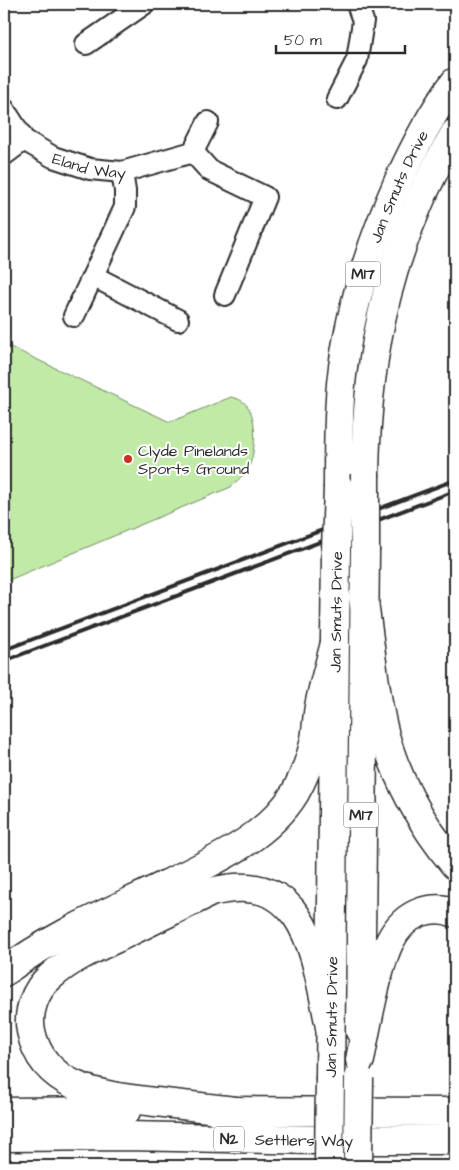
<svg xmlns="http://www.w3.org/2000/svg" width="459" height="1170" font-family="'Architects Daughter',sans-serif">
  <style>
    .green { fill: #c0eaa6; stroke: #768a68 }
    .lines { fill: none; stroke-linecap: round; stroke-linejoin: round }
    .minor-casing { stroke: #2b2b2b; stroke-width: 24 }
    .primary-casing { stroke: #2b2b2b; stroke-width: 31 }
    .motorway-casing { stroke: #2b2b2b; stroke-width: 31 }
    .minor { stroke: #fff; stroke-width: 20 }
    .primary { stroke: #fff; stroke-width: 28 }
    .motorway { stroke: #fff; stroke-width: 28 }
    .rail { stroke: #2b2b2b; stroke-width: 4 }
    .primary-bridge-casing { stroke: #2b2b2b; stroke-width: 31; stroke-linecap: butt }
    .primary-bridge { stroke: #fff; stroke-width: 28 }
    .poi-dot { fill: #c8321e; stroke: #fff; stroke-width: 2 }
    .labels { text-anchor: middle; stroke-width: 4; stroke-linejoin: round; paint-order: stroke }
    .shield { fill: #fff; stroke: #6b6b6b; stroke-width: 1 }
    .shield-label { font-size: 15px; font-weight: bold; fill: #2b2b2b }
    .street-label { font-size: 16px; fill: #2b2b2b; stroke: #fff }
    .poi-label { font-size: 16px; fill: #2b2b2b; stroke: #fff; text-anchor: start }
  </style>
  <rect width="100%" height="100%" fill="#fff"/>
  <filter id="ink" filterUnits="userSpaceOnUse"><feTurbulence type="fractalNoise" baseFrequency=".02" numOctaves="2"/><feDisplacementMap in="SourceGraphic" scale="10" xChannelSelector="R" yChannelSelector="G"/><feConvolveMatrix kernelMatrix="1 2 1 2 8 2 1 2 1" color-interpolation-filters="sRGB"/></filter>
  <g filter="url(#ink)">
    <!-- green -->
    <path class="green" d="M4,344L170,422L231,397C235,398 239,399 242,401C259,412 256,450 249,467C246,474 236,481 231,487L4,582Z"/>
    <g class="lines">
      <defs>
        <g id="minor">
          <polyline points="86,44 144,4"/>
          <polyline points="337,99 357,60 363,21 357,4"/>
          <path id="s1" d="M4,109L24,140L53,157L90,169L122,172L193,152L208,122"/>
          <polyline points="193,152 209,170 265,197 225,295"/>
          <polyline points="4,155 24,140"/>
          <polyline points="93,276 178,320"/>
          <polyline points="74,316 125,207 125,191 122,172"/>
        </g>
        <g id="primary">
          <path d="M365,474C367,346 390,243 455,133"/>
          <path id="s2" d="M338,486C338,452 338,418 341,384C348,313 370,245 399,180C415,146 432,112 455,82"/>
          <polyline points="360,1031 365,552"/>
          <path id="s3" d="M330,1077L336,551"/>
        </g>
        <g id="motorway">
          <path d="M363,597C370,639 373,682 382,723C393,774 421,825 455,865"/>
          <path d="M4,972C53,935 112,911 167,884C213,861 267,839 295,793C304,777 311,758 315,739C317,727 317,714 320,702C324,682 330,663 335,643"/>
          <path d="M360,1060C364,1039 368,1017 373,996C381,965 387,924 421,912C433,908 444,908 455,913"/>
          <polyline points="217,1111 455,1112"/>
          <path d="M235,1111C208,1108 182,1105 156,1102C106,1096 43,1091 31,1031C27,1012 35,990 50,977C70,959 95,948 119,937C149,922 180,907 211,892C308,867 315,957 330,1027"/>
          <polyline points="4,1112 126,1111"/>
          <path id="s4" d="M4,1137L127,1136L316,1140H455"/>
        </g>
      </defs>
      <!-- minor casing -->
      <use href="#minor" class="minor-casing"/>
      <!-- primary casing -->
      <use href="#primary" class="primary-casing"/>
      <!-- motorway casing -->
      <use href="#motorway" class="motorway-casing"/>
      <!-- minor -->
      <use href="#minor" class="minor"/>
      <!-- primary -->
      <use href="#primary" class="primary"/>
      <!-- motorway -->
      <use href="#motorway" class="motorway"/>
      <!-- rail -->
      <g class="rail">
        <polyline points="4,650 455,480"/>
        <polyline points="4,661 455,491"/>
      </g>
      <defs>
        <g id="primary-bridge">
          <polyline points="365,474 365,552"/>
          <polyline points="336,551 338,486"/>
          <polyline points="329,1166 330,1077"/>
          <polyline points="358,1166 359,1078"/>
        </g>
      </defs>
      <!-- primary-bridge casing -->
      <use href="#primary-bridge" class="primary-bridge-casing"/>
      <!-- primary-bridge -->
      <use href="#primary-bridge" class="primary-bridge"/>
    </g>
  </g>
  <!-- markers -->
  <circle class="poi-dot" cx="128" cy="459" r="5"/>
  <g class="labels">
    <!-- shield labels -->
    <g class="shield">
      <rect x="345.5" y="261.5" width="35" height="25" rx="4"/>
      <rect x="343.5" y="802.5" width="35" height="25" rx="4"/>
      <rect x="214" y="1126.5" width="30" height="25" rx="4"/>
    </g>
    <g class="shield-label">
      <text x="363" y="279">M17</text>
      <text x="361" y="820">M17</text>
      <text x="229" y="1144">N2</text>
    </g>
    <!-- street labels -->
    <g class="street-label">
      <text dy="6" stroke="none"><textPath href="#s1" startOffset="108">Eland Way</textPath></text>
      <text dy="6" stroke="none"><textPath href="#s2" startOffset="309">Jan Smuts Drive</textPath></text>
      <text dy="6" stroke="none"><textPath href="#s3" startOffset="465">Jan Smuts Drive</textPath></text>
      <text dy="6" stroke="none"><textPath href="#s3" startOffset="60">Jan Smuts Drive</textPath></text>
      <text dy="6" stroke="none"><textPath href="#s4" startOffset="300">Settlers Way</textPath></text>
    </g>
    <!-- poi labels -->
    <g class="poi-label">
      <text x="138" y="456">Clyde Pinelands<tspan x="138" dy="18">Sports Ground</tspan></text>
    </g>
  </g>
  <!-- margin -->
  <rect width="459" height="1170" fill="none" stroke="#fff" stroke-width="20"/>
  <rect x="10" y="10" width="439" height="1150" fill="none" stroke="#2b2b2b" stroke-width="2" filter="url(#ink)"/>
  <!-- scale -->
  <path d="M276 45v8h129v-8" fill="none" stroke="#2b2b2b" stroke-width="2.5"/>
  <text x="284" y="45" font-size="15" fill="#2b2b2b" stroke="#ffffff" stroke-width="4" paint-order="stroke">50 m</text>
</svg>
